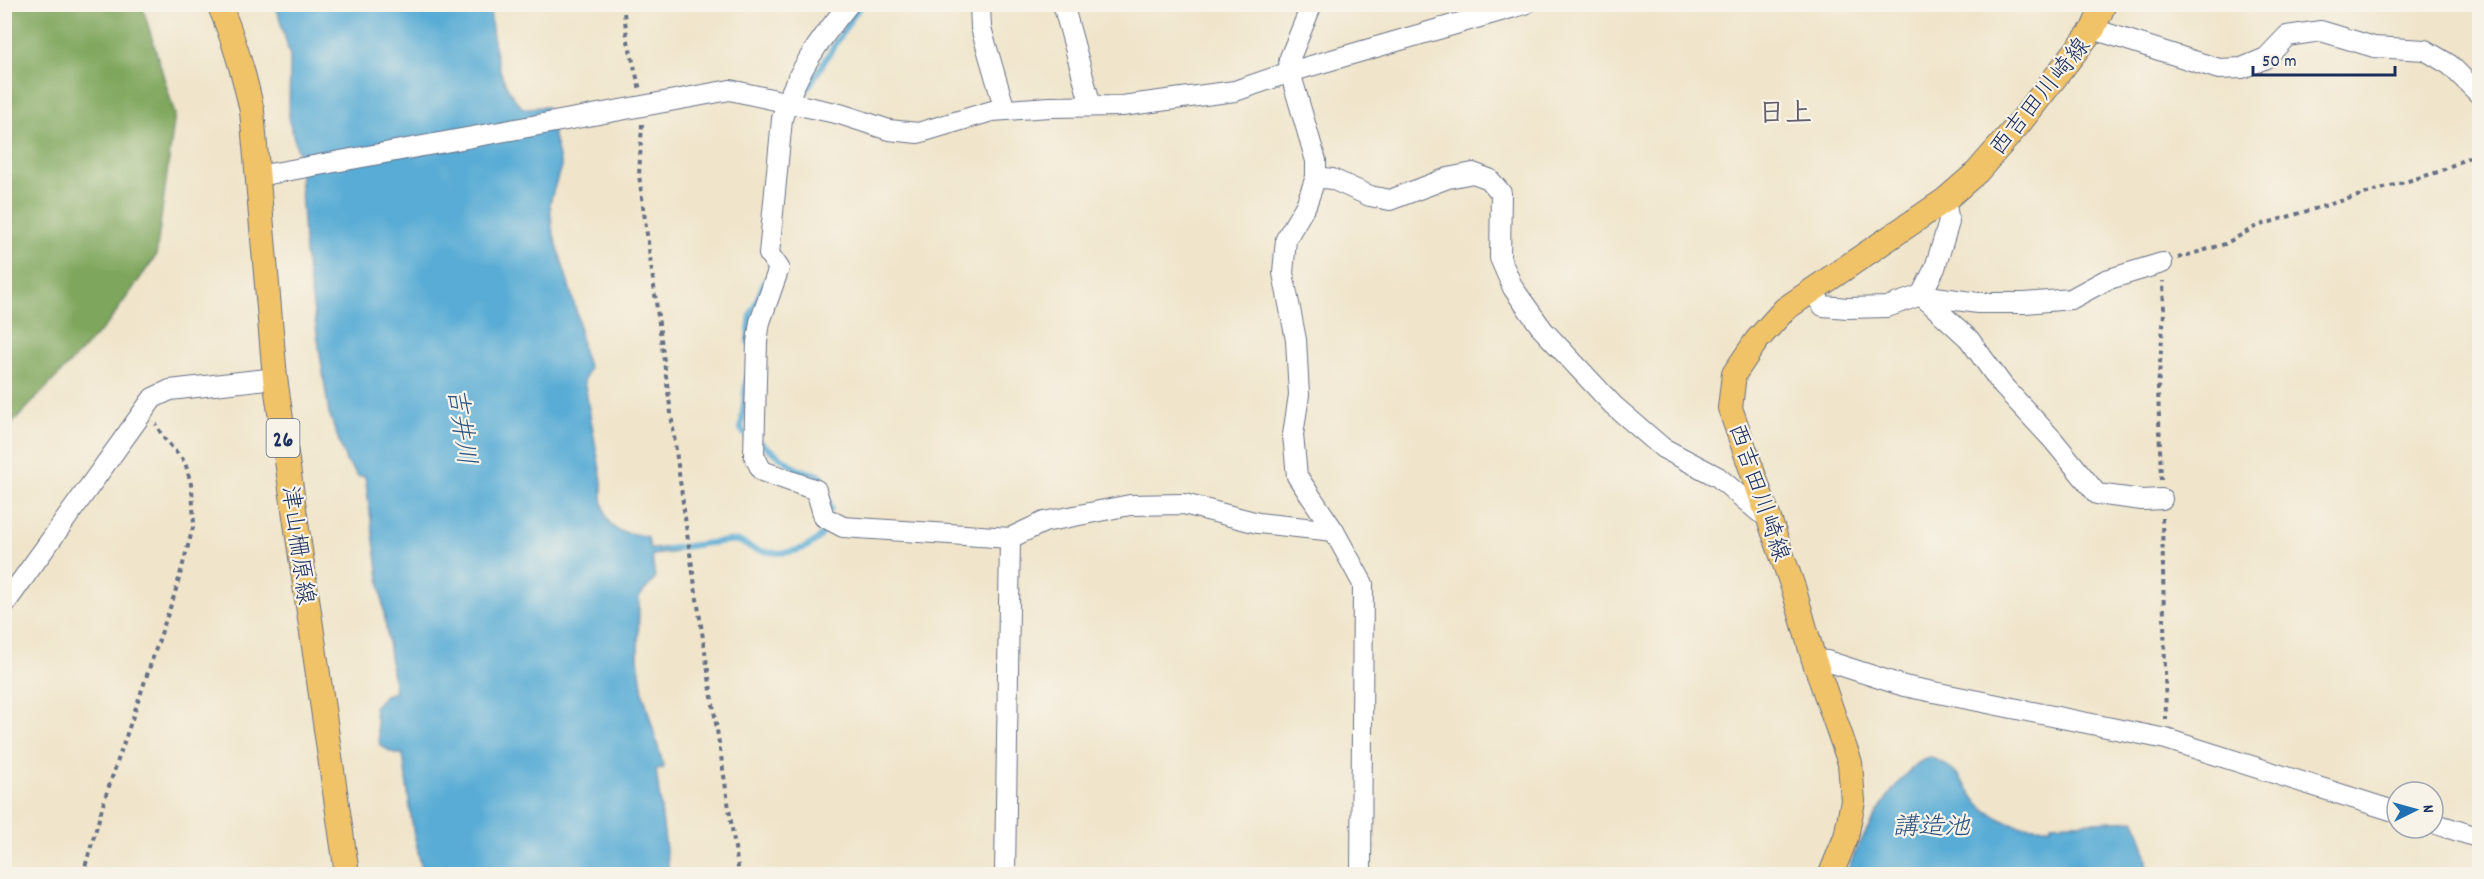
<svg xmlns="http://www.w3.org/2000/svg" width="2484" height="879" font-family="Dekko,'Klee One',sans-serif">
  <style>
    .forest { fill: #7ea65c; stroke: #4c6a5d; stroke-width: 1.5 }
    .water { fill: #59acd5; stroke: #3a6e9a; stroke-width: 1.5 }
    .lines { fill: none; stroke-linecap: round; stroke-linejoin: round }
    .stream { stroke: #59acd5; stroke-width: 6 }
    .minor-casing { stroke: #666f84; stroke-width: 22 }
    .major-casing { stroke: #666f84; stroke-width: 26 }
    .path { stroke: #666f84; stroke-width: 4; stroke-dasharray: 4.5 4.5; stroke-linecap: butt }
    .minor { stroke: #fff; stroke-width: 20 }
    .major { stroke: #f1c369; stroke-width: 24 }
    .labels { text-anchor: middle; stroke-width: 4.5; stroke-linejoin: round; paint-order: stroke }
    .shield { fill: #f7f3e8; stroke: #5d6a87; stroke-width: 1.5 }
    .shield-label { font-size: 22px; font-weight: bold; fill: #1b2f5e }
    .street-label { font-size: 24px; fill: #1b2f5e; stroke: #f7f3e8 }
    .water-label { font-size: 26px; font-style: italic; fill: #2e5482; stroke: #f7f3e8 }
    .quarter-label { font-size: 27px; font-weight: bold; fill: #635d6c; stroke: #f7f3e8 }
  </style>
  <rect width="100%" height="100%" fill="#f7f3e8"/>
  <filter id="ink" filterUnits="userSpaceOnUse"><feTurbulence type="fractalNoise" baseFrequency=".0167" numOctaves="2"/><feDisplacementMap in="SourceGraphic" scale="12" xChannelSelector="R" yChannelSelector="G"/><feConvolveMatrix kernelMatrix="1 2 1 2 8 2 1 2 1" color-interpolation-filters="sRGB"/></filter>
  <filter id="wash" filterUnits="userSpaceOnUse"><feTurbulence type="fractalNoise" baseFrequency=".008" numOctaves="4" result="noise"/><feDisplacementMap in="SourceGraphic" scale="24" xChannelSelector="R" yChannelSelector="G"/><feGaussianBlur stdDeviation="1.35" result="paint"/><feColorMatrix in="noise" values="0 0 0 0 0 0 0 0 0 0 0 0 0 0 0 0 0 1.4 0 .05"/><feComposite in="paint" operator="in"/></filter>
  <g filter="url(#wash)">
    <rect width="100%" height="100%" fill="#f0e5cb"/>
    <!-- forest -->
    <polygon class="forest" points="5,4 142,5 175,114 156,256 109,322 5,431"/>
    <!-- water -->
    <g class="water">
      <path d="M276,5H490C492,40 496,83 523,108L547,107L561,166L550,202L552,228L578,317L583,352L589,368L584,381L602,481V499L606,516L611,525L619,531L648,537L650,549L675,547L676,552L652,555L655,579L639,597L638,658L643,693L664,768L656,769L669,874H423L412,824L403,754H395L380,745L374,707L385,695L395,692L365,476H358L346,461L329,413L305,253L299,155L289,121L290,56Z"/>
      <path d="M1930,757C1938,761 1948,765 1954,771C1962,778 1968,790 1974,798C1993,822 2021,829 2051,827V824L2135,820C2141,835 2148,858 2148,874H1846C1858,844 1898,767 1930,757Z"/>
    </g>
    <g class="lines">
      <!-- stream -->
      <g class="stream">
        <polyline points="799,102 853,16 862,4"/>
        <polyline points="748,342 751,315 765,280"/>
        <polyline points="747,376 741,429 748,438"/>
        <polyline points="758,441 797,469 822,476 831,510"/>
        <path d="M668,549C681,548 728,539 737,541C743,542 748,547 754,549C782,558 816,552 829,523"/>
      </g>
    </g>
  </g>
  <g filter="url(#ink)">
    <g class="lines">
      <defs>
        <g id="minor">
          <path d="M849,4C821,38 793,76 782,119L769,254L779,268L760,322L757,342L754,455L762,471L816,490L824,517L843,527L1010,538L1044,522L1130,505L1184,504L1258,523L1334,531"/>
          <polyline points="980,4 981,28 1005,110"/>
          <polyline points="1063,4 1091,106"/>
          <polyline points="1312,4 1289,60 1290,72 1316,161 1316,177 1306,205 1286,239 1283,273 1296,340 1299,395 1293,435 1297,476 1334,531 1363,584 1361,874"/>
          <polyline points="2093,29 2219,69 2242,68 2266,58 2287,36 2321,31 2374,47 2425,50 2450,65 2480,95"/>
          <polyline points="258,176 730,90 840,114 889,130 918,133 992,111 1050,107 1122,106 1235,91 1290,72 1525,4"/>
          <polyline points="1316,177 1332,179 1370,196 1390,200 1448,178 1473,173 1489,179 1501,193 1500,258 1513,288 1543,330 1613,405 1663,448 1718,477 1759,512 1769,517"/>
          <polyline points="1811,290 1823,306 1848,308 1887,307 1921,295 1935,268 1949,222 1945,200"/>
          <polyline points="2162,499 2142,500 2097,494 2053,440 2003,386 1969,339 1921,295 1978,303 2025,303 2071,299 2106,280 2162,263"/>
          <polyline points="4,605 153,398 170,390 275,378"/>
          <polyline points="1814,660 1827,661 1904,686 2166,739 2397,812"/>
          <polyline points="2433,823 2480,838"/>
          <polyline points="1005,874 1010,538"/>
        </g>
        <g id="major">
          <path d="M219,4C234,39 244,74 252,111L275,378L347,874"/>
          <polyline points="1831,874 1846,837 1853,801 1850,763 1814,660 1794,590 1730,408 1734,374 1757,340 1785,309 1945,200 1977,172 2018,125 2093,29 2104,4"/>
        </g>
      </defs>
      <!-- minor casing -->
      <use href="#minor" class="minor-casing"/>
      <!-- major casing -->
      <use href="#major" class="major-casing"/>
      <!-- path -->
      <g class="path">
        <polyline points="623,4 627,37 640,90"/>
        <polyline points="642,124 639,175 688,540 739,874"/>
        <polyline points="2178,258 2225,244 2257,226 2438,172 2480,152"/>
        <polyline points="2161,480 2158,388 2164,313 2163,281"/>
        <polyline points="2162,518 2166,720"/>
        <polyline points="83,874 105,798 175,593 194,524 192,488 185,462 163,437 156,424"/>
      </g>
      <!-- minor -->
      <use href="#minor" class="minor"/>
      <!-- major -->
      <use href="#major" class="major"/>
    </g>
  </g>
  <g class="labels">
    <!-- shield labels -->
    <rect class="shield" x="266.5" y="419" width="33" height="38" rx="4.5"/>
    <g class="shield-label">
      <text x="283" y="446">26</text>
    </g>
    <!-- street labels -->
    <g class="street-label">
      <text transform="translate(2039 96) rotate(-51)" y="8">西吉田川崎線</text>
      <text transform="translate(1760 492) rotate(71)" y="8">西吉田川崎線</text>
      <text transform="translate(299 545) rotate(82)" y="8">津山柵原線</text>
    </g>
    <!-- water labels -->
    <g class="water-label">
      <text transform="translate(463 426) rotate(82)" y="9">吉井川</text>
      <text x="1931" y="834">講造池</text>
    </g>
    <!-- quarter labels -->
    <g class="quarter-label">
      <text x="1785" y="121">日上</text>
    </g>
  </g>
  <!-- margin -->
  <rect width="2484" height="879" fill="none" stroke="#f7f3e8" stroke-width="24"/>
  <!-- north arrow -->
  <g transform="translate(2415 810) rotate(85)"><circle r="28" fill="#f7f3e8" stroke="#9fa5b1" stroke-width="1.5"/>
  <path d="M0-4.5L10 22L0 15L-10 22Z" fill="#1f6fb2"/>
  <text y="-9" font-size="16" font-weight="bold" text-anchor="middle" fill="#1b2f5e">N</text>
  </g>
  <!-- scale -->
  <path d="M2253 66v9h142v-9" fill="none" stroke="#1b2f5e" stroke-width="3"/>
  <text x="2262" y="66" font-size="18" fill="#1b2f5e" stroke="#f7f3e8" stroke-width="4.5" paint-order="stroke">50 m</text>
</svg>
